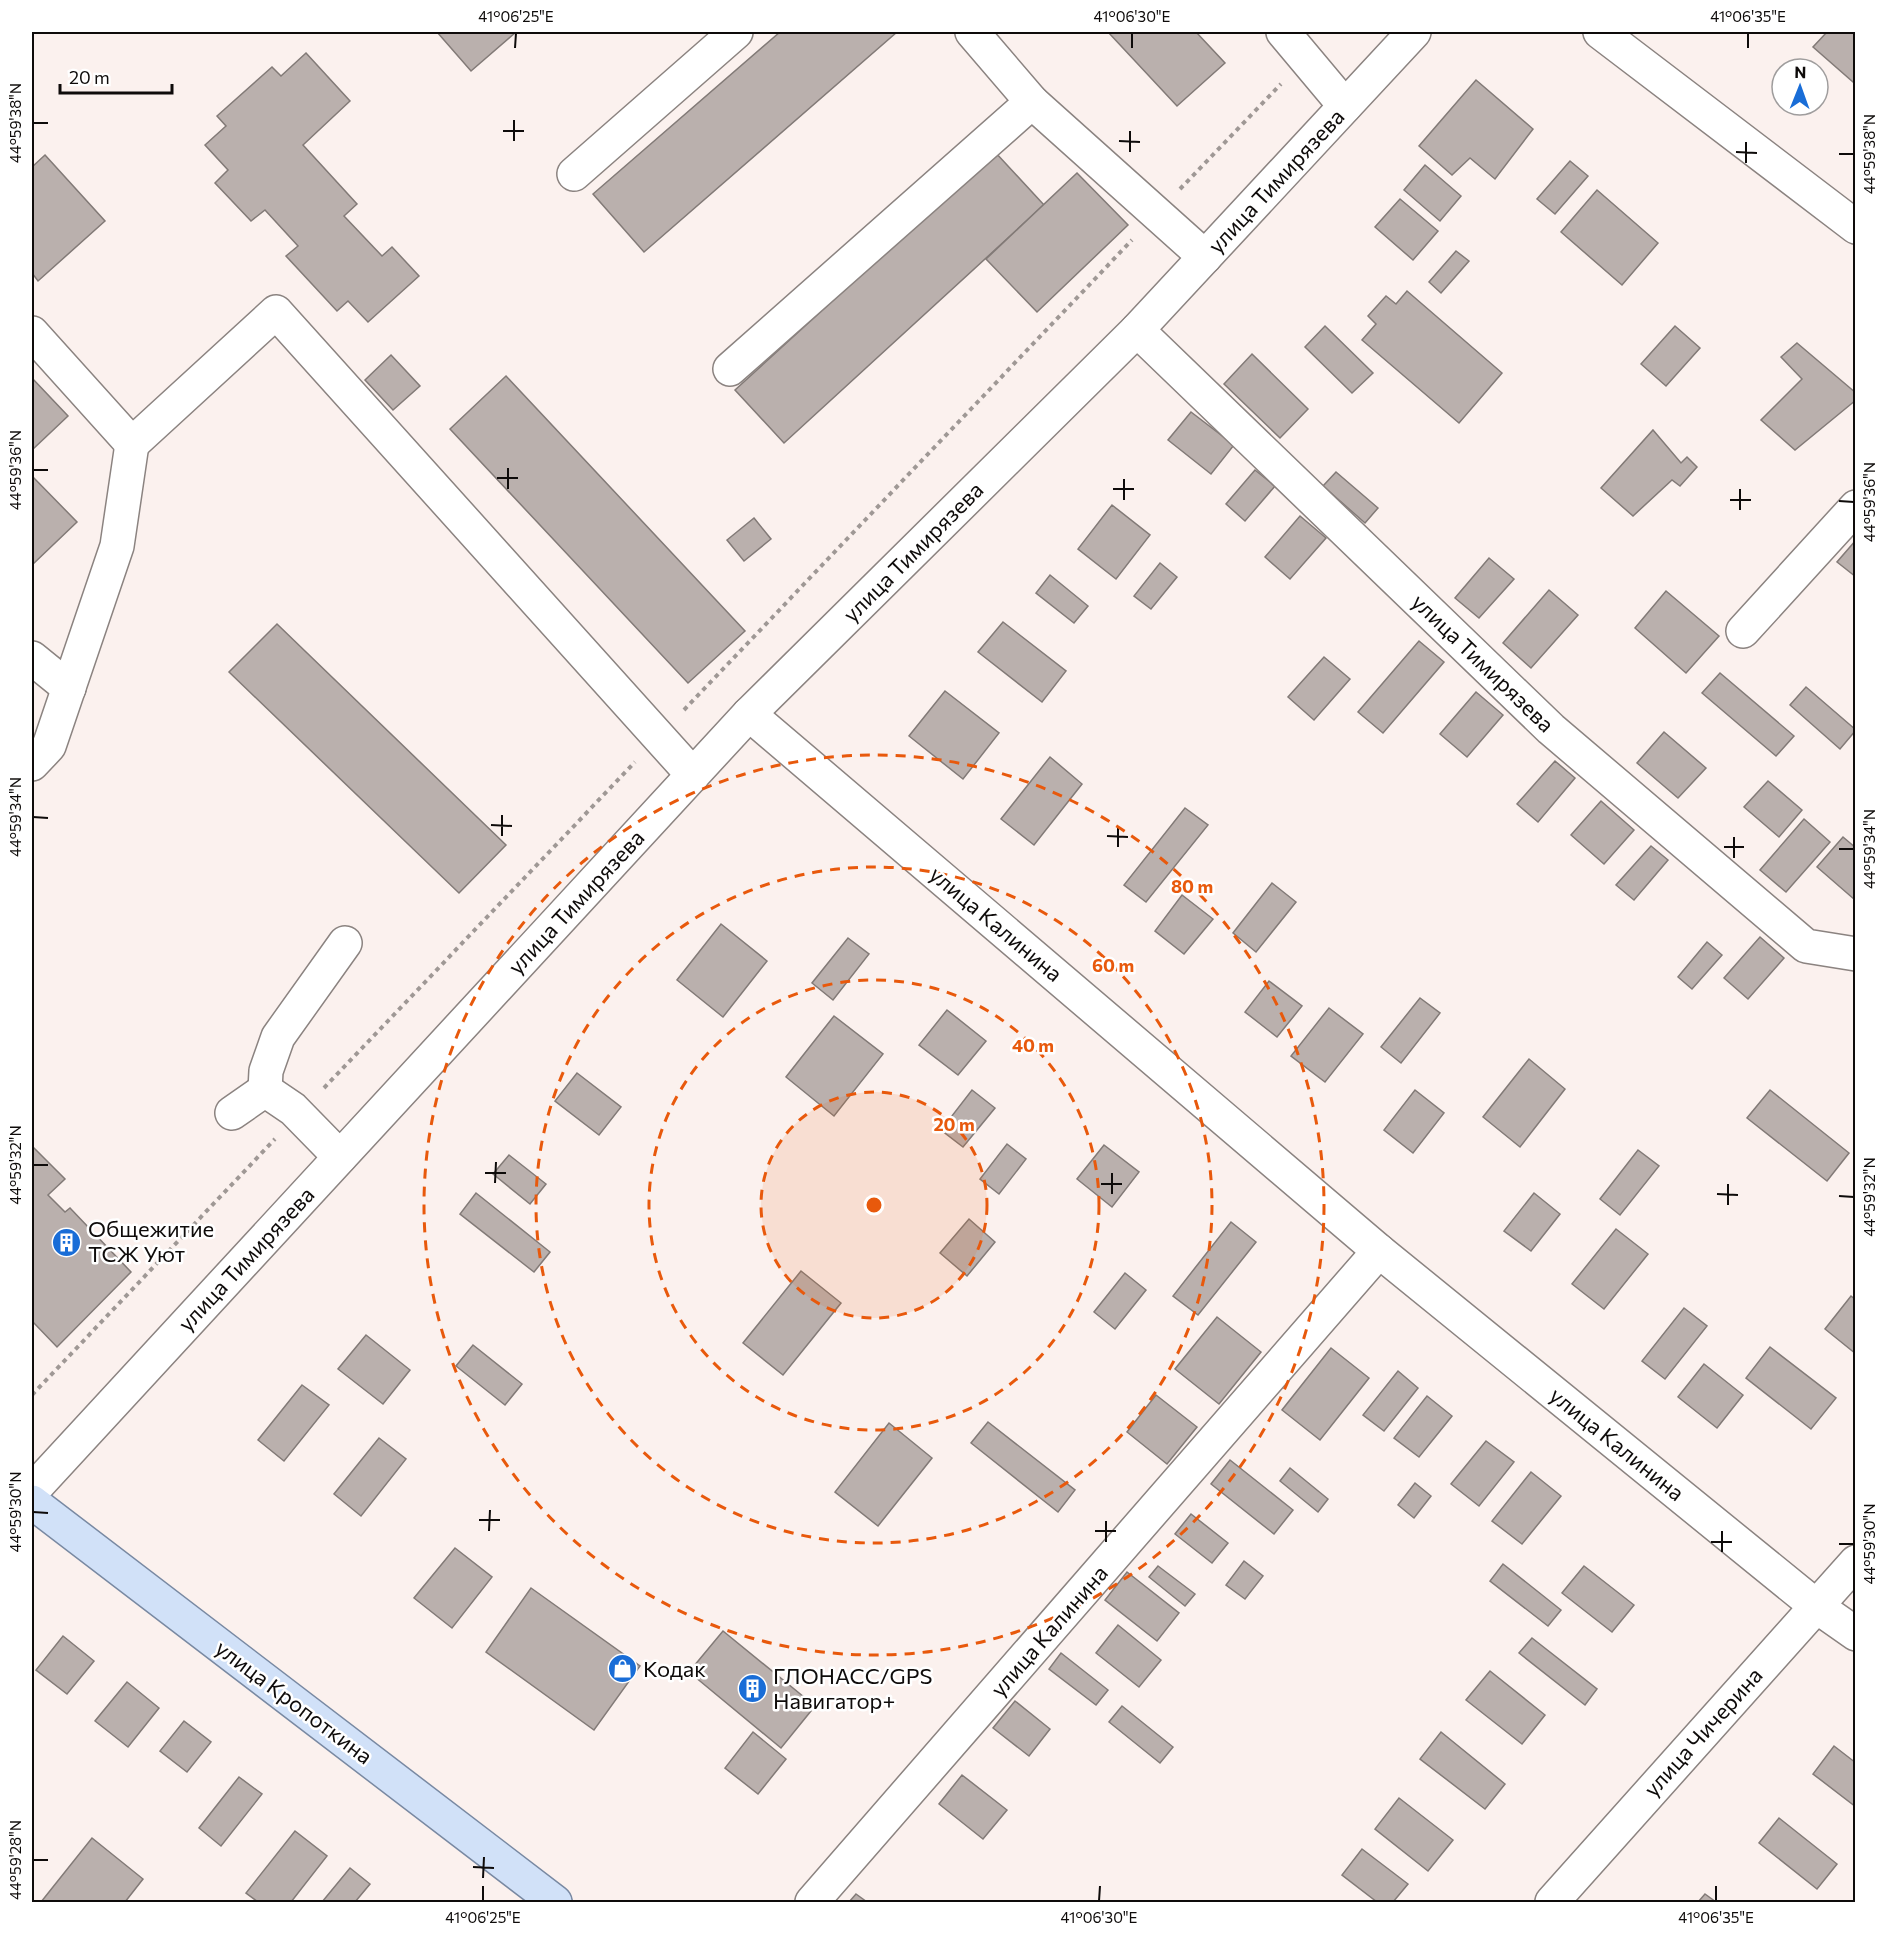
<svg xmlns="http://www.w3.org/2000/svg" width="1887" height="1934" font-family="Commissioner,sans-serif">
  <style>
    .building { fill: #bab0ad; stroke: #827a77; stroke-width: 1.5 }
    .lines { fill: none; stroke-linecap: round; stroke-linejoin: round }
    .minor-casing { stroke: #8b8380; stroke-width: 36 }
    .major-casing { stroke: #7989a2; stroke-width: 36 }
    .path { stroke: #9f9895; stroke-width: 4; stroke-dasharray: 4.5 4.5; stroke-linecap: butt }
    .minor { stroke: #fff; stroke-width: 33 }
    .major { stroke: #d1e1f8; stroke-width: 33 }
    .ticks { fill: none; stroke: #0e0b0a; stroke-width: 2 }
    .ring { fill: none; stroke: #e8590c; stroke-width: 3; stroke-dasharray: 10 8 }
    .labels { text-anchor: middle; stroke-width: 5; stroke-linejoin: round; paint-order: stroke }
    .street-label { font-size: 22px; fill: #0e0b0a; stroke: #fff }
    .poi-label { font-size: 22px; fill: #0e0b0a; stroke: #fff; text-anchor: start }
    .centre { fill: #e8590c; stroke: #fff; stroke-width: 3 }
    .ring-label { font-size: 18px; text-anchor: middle; font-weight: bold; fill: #e8590c; stroke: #fff; stroke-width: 5; stroke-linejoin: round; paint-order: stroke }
    .neatline { fill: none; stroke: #0e0b0a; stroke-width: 2 }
    .ticks-label { font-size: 15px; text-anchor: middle; fill: #0e0b0a }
  </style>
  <rect width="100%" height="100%" fill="#fbf1ee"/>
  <!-- building -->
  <g class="building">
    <polygon points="437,32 516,32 471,71"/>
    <polygon points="780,32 897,32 644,252 593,194"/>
    <polygon points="1108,32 1196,32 1225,63 1177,106"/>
    <polygon points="1827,32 1856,32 1856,79 1853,82 1813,47"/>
    <polygon points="306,53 350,101 303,145 357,204 344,216 382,256 392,247 419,276 368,322 348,301 337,311 286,256 298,246 265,210 251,221 215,183 228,170 205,145 226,126 217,116 272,67 281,76"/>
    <polygon points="1476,80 1533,129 1495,179 1470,158 1452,175 1419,146"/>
    <polygon points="995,152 1044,205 784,443 735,390"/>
    <polygon points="45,155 105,221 38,281 32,273 32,167"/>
    <polygon points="1570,161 1588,176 1555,214 1537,199"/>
    <polygon points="1425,165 1461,196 1440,221 1404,190"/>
    <polygon points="1077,173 1128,225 1037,312 986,259"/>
    <polygon points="1597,190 1658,243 1622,285 1561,232"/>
    <polygon points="1400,199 1438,231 1413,260 1375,227"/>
    <polygon points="1456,251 1469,261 1441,293 1429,282"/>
    <polygon points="1407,291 1502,373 1459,423 1362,340 1376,324 1368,316 1386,296 1396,304"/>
    <polygon points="1325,326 1373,373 1352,393 1305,347"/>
    <polygon points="1675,326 1700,348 1666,386 1641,364"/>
    <polygon points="1797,343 1856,393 1856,400 1795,450 1761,420 1802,379 1781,357"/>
    <polygon points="1252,354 1308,409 1280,438 1224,384"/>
    <polygon points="391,355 420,386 393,410 365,380"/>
    <polygon points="506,376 745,631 688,683 450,429"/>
    <polygon points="32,378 68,416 32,450"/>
    <polygon points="1191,412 1234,445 1211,474 1168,440"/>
    <polygon points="1653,430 1681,463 1687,457 1697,467 1680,486 1672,480 1633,516 1601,488"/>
    <polygon points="1255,470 1275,486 1245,521 1226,504"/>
    <polygon points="1336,472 1378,508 1365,523 1323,486"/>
    <polygon points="32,476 77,522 32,565"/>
    <polygon points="1112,505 1150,535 1116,579 1078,549"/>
    <polygon points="1300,516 1326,538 1290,579 1265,557"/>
    <polygon points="754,518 771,539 744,561 727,540"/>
    <polygon points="1856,540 1856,577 1837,562"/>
    <polygon points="1489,558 1514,579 1479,618 1455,598"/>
    <polygon points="1160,563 1177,577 1151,609 1134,596"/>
    <polygon points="1050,575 1088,606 1074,623 1036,593"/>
    <polygon points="1549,590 1578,615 1531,668 1503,643"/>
    <polygon points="1666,591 1719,636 1686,673 1635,628"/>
    <polygon points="1003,622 1066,671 1042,702 978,652"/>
    <polygon points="277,624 506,845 459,893 229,672"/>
    <polygon points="1419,641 1444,662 1383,733 1358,712"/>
    <polygon points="1324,657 1350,679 1314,720 1288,697"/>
    <polygon points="1720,673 1794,736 1776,756 1702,693"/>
    <polygon points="1806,687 1856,730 1840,749 1790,705"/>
    <polygon points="945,691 999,733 963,779 909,736"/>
    <polygon points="1476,692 1503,715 1467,757 1440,734"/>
    <polygon points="1664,732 1706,768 1678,798 1637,763"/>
    <polygon points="1050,757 1082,784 1034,845 1001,819"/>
    <polygon points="1555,761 1575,778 1538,822 1517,804"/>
    <polygon points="1768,781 1802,810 1779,837 1744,807"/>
    <polygon points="1601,801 1634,830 1604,864 1571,835"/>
    <polygon points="1185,808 1208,825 1146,902 1124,885"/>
    <polygon points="1804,819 1830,842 1786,892 1760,870"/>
    <polygon points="1843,837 1856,848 1855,900 1817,867"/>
    <polygon points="1651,846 1668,860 1634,900 1616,885"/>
    <polygon points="1272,883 1296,902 1256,952 1233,933"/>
    <polygon points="1182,895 1213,919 1184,954 1155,931"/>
    <polygon points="721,924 767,961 723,1017 677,980"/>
    <polygon points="1760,937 1784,958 1748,999 1724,978"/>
    <polygon points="848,938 869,954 833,1000 812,983"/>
    <polygon points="1707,942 1722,955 1692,989 1678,977"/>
    <polygon points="1269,981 1302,1006 1277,1037 1245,1012"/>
    <polygon points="1420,998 1440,1013 1401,1063 1381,1047"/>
    <polygon points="1329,1008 1363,1034 1325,1082 1291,1056"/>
    <polygon points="947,1010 986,1041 958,1075 919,1045"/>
    <polygon points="834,1016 883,1054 834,1116 786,1077"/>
    <polygon points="1529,1059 1565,1089 1520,1147 1483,1117"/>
    <polygon points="577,1073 621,1107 599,1135 555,1101"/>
    <polygon points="972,1090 995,1108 963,1147 941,1130"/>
    <polygon points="1415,1090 1444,1113 1413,1153 1384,1130"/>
    <polygon points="1770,1090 1849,1153 1827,1181 1747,1118"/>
    <polygon points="1007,1144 1026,1159 999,1194 980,1179"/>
    <polygon points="1104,1145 1139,1172 1112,1207 1077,1179"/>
    <polygon points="32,1146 65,1179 48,1195 65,1212 70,1208 131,1272 57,1347 32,1321"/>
    <polygon points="1638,1150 1659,1166 1620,1215 1600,1199"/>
    <polygon points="509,1155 546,1184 530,1204 493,1174"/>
    <polygon points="476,1193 550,1252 534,1272 460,1214"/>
    <polygon points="1534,1193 1560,1214 1531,1251 1504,1231"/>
    <polygon points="969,1219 995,1242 967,1276 940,1253"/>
    <polygon points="1231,1222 1256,1242 1198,1315 1173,1296"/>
    <polygon points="1616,1229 1648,1254 1604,1309 1572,1284"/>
    <polygon points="801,1271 841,1303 783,1375 743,1343"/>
    <polygon points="1125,1273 1146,1290 1115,1329 1094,1312"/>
    <polygon points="1851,1296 1856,1300 1856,1354 1825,1329"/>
    <polygon points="1684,1308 1707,1326 1665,1379 1642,1361"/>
    <polygon points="1217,1317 1261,1352 1219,1404 1175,1369"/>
    <polygon points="366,1335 410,1370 383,1404 338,1369"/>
    <polygon points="473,1345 522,1384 505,1405 456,1366"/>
    <polygon points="1770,1347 1836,1398 1811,1429 1746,1378"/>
    <polygon points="1331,1348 1369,1378 1320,1440 1282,1410"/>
    <polygon points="1704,1364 1743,1395 1717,1428 1678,1397"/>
    <polygon points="1398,1371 1418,1388 1384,1431 1363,1415"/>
    <polygon points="302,1385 329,1405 284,1461 258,1440"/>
    <polygon points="1156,1395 1197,1427 1167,1464 1127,1432"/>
    <polygon points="1427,1396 1452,1416 1419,1457 1394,1438"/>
    <polygon points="988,1422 1075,1490 1058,1512 971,1443"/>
    <polygon points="889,1423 932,1458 878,1526 835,1492"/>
    <polygon points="379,1438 406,1459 361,1516 334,1494"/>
    <polygon points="1486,1441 1514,1462 1479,1506 1451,1484"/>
    <polygon points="1230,1460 1293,1510 1274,1534 1211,1484"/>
    <polygon points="1290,1468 1328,1499 1318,1512 1280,1481"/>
    <polygon points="1531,1472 1561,1496 1522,1544 1492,1521"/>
    <polygon points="1415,1483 1431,1496 1414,1518 1398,1505"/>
    <polygon points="1191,1514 1228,1543 1212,1563 1175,1534"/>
    <polygon points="455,1548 492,1577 452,1628 414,1598"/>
    <polygon points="1244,1561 1263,1576 1245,1599 1226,1585"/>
    <polygon points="1503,1564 1561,1610 1548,1626 1490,1581"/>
    <polygon points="1158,1566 1195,1594 1185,1606 1149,1577"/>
    <polygon points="1584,1566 1634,1605 1612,1632 1562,1593"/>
    <polygon points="1127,1572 1179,1613 1157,1641 1105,1600"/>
    <polygon points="531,1588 640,1666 594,1730 486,1652"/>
    <polygon points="1118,1625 1161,1660 1139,1687 1096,1653"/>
    <polygon points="723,1631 815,1706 781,1748 689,1672"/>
    <polygon points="63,1636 94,1661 67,1694 36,1670"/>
    <polygon points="1532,1638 1597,1689 1585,1705 1519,1653"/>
    <polygon points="1061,1653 1108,1690 1096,1705 1049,1669"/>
    <polygon points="1490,1671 1545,1715 1522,1744 1466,1700"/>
    <polygon points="127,1682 159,1708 128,1747 95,1721"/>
    <polygon points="1015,1701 1050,1729 1029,1756 993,1728"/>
    <polygon points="1122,1706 1173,1747 1160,1763 1109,1722"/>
    <polygon points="184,1721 211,1742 187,1772 160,1751"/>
    <polygon points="753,1732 786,1759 758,1794 725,1768"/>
    <polygon points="1441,1732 1505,1784 1485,1809 1420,1759"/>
    <polygon points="1834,1746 1856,1763 1856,1807 1813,1774"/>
    <polygon points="962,1775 1007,1810 983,1839 939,1804"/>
    <polygon points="239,1777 262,1794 221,1846 199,1828"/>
    <polygon points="1399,1798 1453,1840 1428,1871 1375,1829"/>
    <polygon points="1779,1818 1837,1864 1817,1889 1759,1843"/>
    <polygon points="295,1831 327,1856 291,1902 258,1902 246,1893"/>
    <polygon points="92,1838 143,1879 125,1902 41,1902"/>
    <polygon points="1362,1849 1408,1884 1393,1902 1377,1902 1342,1875"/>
    <polygon points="350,1868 370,1884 355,1902 322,1902"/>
    <polygon points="856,1894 867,1902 849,1902"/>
    <polygon points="1705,1894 1716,1902 1698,1902"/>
  </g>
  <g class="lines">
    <defs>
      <g id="minor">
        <polyline points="972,32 1032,102 1205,257"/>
        <polyline points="1283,32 1345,106"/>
        <polyline points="1600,32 1856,227"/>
        <polyline points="574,174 736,32"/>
        <polyline points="1137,330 1551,729 1806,946 1856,954"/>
        <polyline points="32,333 132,444 276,312 693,775"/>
        <polyline points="730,369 1032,102"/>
        <polyline points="1743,631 1856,507"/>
        <polyline points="32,658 69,688"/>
        <polyline points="749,714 1379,1251 1816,1606 1856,1634"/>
        <polyline points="32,764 49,746 117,546 132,444"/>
        <polyline points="265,1090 266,1071 278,1037 345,943"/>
        <polyline points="232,1113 265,1090 293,1109 340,1157"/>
        <polyline points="32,1491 749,714 1137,330 1414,32"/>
        <polyline points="812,1902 1379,1251"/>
        <polyline points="1552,1902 1856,1562"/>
      </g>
      <polyline id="major" points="32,1502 555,1902"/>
    </defs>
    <!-- minor casing -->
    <use href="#minor" class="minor-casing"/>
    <!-- major casing -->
    <use href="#major" class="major-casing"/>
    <!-- path -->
    <g class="path">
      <polyline points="1180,189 1281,84"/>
      <polyline points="684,710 1132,240"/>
      <polyline points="324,1088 635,762"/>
      <polyline points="32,1395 275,1139"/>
    </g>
    <!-- minor -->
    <use href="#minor" class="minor"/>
    <!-- major -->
    <use href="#major" class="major"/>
  </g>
  <!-- ticks -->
  <path class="ticks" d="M515,48L516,33M1132,48V33M1748,48V33M33,123H48M503,131H524M514,141V120M1119,141L1140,142M1130,152V131M1736,152L1757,153M1839,154H1854M1746,163V142M33,470H48M497,478H518M508,489V468M1113,489H1134M1124,500V479M1730,500H1751M1839,501L1854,502M1740,510V489M33,817L48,818M491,825L512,826M502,836V815M1107,836L1128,837M1118,847V826M1724,847H1744M1839,849H1854M1734,858V837M33,1165H48M485,1173H506M495,1183L496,1162M1101,1184H1122M1112,1194V1173M1717,1194L1738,1195M1839,1196L1854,1197M1728,1205V1184M33,1512L48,1513M479,1520H500M489,1531L490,1510M1095,1531H1116M1106,1542V1521M1711,1542H1732M1839,1544H1854M1722,1552V1531M33,1860H48M473,1867L494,1868M483,1878L484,1857M483,1901V1886M1099,1901L1100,1886M1716,1901V1886"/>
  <!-- distance rings -->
  <circle cx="874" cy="1205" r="113" fill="#e8590c" fill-opacity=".12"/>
  <g class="ring">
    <circle cx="874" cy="1205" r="113"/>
    <circle cx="874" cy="1205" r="225"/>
    <circle cx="874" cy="1205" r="338"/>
    <circle cx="874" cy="1205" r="450"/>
  </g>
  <!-- icons -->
  <defs>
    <symbol id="building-disc" viewBox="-11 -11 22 22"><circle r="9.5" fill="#196dd7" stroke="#fff"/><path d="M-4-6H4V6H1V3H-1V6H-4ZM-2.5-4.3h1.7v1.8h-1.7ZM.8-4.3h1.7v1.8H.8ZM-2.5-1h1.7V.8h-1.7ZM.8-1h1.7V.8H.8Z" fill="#fff"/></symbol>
    <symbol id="shop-disc" viewBox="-11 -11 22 22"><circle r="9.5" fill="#196dd7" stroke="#fff"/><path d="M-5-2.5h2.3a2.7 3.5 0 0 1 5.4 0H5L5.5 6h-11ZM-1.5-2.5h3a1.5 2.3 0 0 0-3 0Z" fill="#fff"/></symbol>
  </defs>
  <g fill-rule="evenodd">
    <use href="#building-disc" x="50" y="1226" width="33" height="33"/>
    <use href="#shop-disc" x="606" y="1652" width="33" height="33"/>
    <use href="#building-disc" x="736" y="1672" width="33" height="33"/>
  </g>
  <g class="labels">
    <!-- street labels -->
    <g class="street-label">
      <text transform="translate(1276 181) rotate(-47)" y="8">улица Тимирязева</text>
      <text transform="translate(913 552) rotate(-45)" y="8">улица Тимирязева</text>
      <text transform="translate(1483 663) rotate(44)" y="8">улица Тимирязева</text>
      <text transform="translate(576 902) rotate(-47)" y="8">улица Тимирязева</text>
      <text transform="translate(996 924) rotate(40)" y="8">улица Калинина</text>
      <text transform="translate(246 1259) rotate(-47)" y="8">улица Тимирязева</text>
      <text transform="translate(1617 1444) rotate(39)" y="8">улица Калинина</text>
      <text transform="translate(1049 1631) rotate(-49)" y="8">улица Калинина</text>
      <text transform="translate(294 1702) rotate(37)" y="8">улица Кропоткина</text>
      <text transform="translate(1703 1732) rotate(-48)" y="8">улица Чичерина</text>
    </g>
    <!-- poi labels -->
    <g class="poi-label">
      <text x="88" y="1237">Общежитие<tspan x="88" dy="25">ТСЖ Уют</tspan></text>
      <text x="643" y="1677">Кодак</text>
      <text x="773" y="1684">ГЛОНАСС/GPS<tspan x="773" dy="25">Навигатор+</tspan></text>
    </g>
  </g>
  <circle cx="874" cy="1205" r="9" class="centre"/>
  <g class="ring-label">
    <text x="1192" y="893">80 m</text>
    <text x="1113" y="972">60 m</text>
    <text x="1033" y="1052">40 m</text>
    <text x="954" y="1131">20 m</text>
  </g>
  <!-- border -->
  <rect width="1887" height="1934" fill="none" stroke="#ffffff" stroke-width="66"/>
  <!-- north arrow -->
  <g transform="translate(1800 87) rotate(1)"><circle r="28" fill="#ffffff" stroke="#9f9d9d" stroke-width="1.5"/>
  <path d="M0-4.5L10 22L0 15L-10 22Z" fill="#196dd7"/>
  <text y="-9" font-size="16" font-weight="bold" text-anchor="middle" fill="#0e0b0a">N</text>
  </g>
  <!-- scale -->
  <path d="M60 84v9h112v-9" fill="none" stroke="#0e0b0a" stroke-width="3"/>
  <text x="69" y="84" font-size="18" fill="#0e0b0a" stroke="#ffffff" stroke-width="4.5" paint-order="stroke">20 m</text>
  <rect x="33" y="33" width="1821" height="1868" class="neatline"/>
  <g class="ticks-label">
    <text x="516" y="22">41°06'25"E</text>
    <text x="1132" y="22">41°06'30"E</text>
    <text x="1748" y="22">41°06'35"E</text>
    <text transform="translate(16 123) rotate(-90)" y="5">44°59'38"N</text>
    <text transform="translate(1870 154) rotate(-90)" y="5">44°59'38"N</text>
    <text transform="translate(16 470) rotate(-90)" y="5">44°59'36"N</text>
    <text transform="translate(1870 502) rotate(-90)" y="5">44°59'36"N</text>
    <text transform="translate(16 817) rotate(-90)" y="5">44°59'34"N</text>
    <text transform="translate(1870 849) rotate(-90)" y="5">44°59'34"N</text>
    <text transform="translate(16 1165) rotate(-90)" y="5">44°59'32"N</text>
    <text transform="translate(1870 1197) rotate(-90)" y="5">44°59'32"N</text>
    <text transform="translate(16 1512) rotate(-90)" y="5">44°59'30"N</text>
    <text transform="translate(1870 1544) rotate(-90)" y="5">44°59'30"N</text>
    <text transform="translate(16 1860) rotate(-90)" y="5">44°59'28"N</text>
    <text x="483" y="1923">41°06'25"E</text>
    <text x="1099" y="1923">41°06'30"E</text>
    <text x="1716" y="1923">41°06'35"E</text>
  </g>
</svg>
